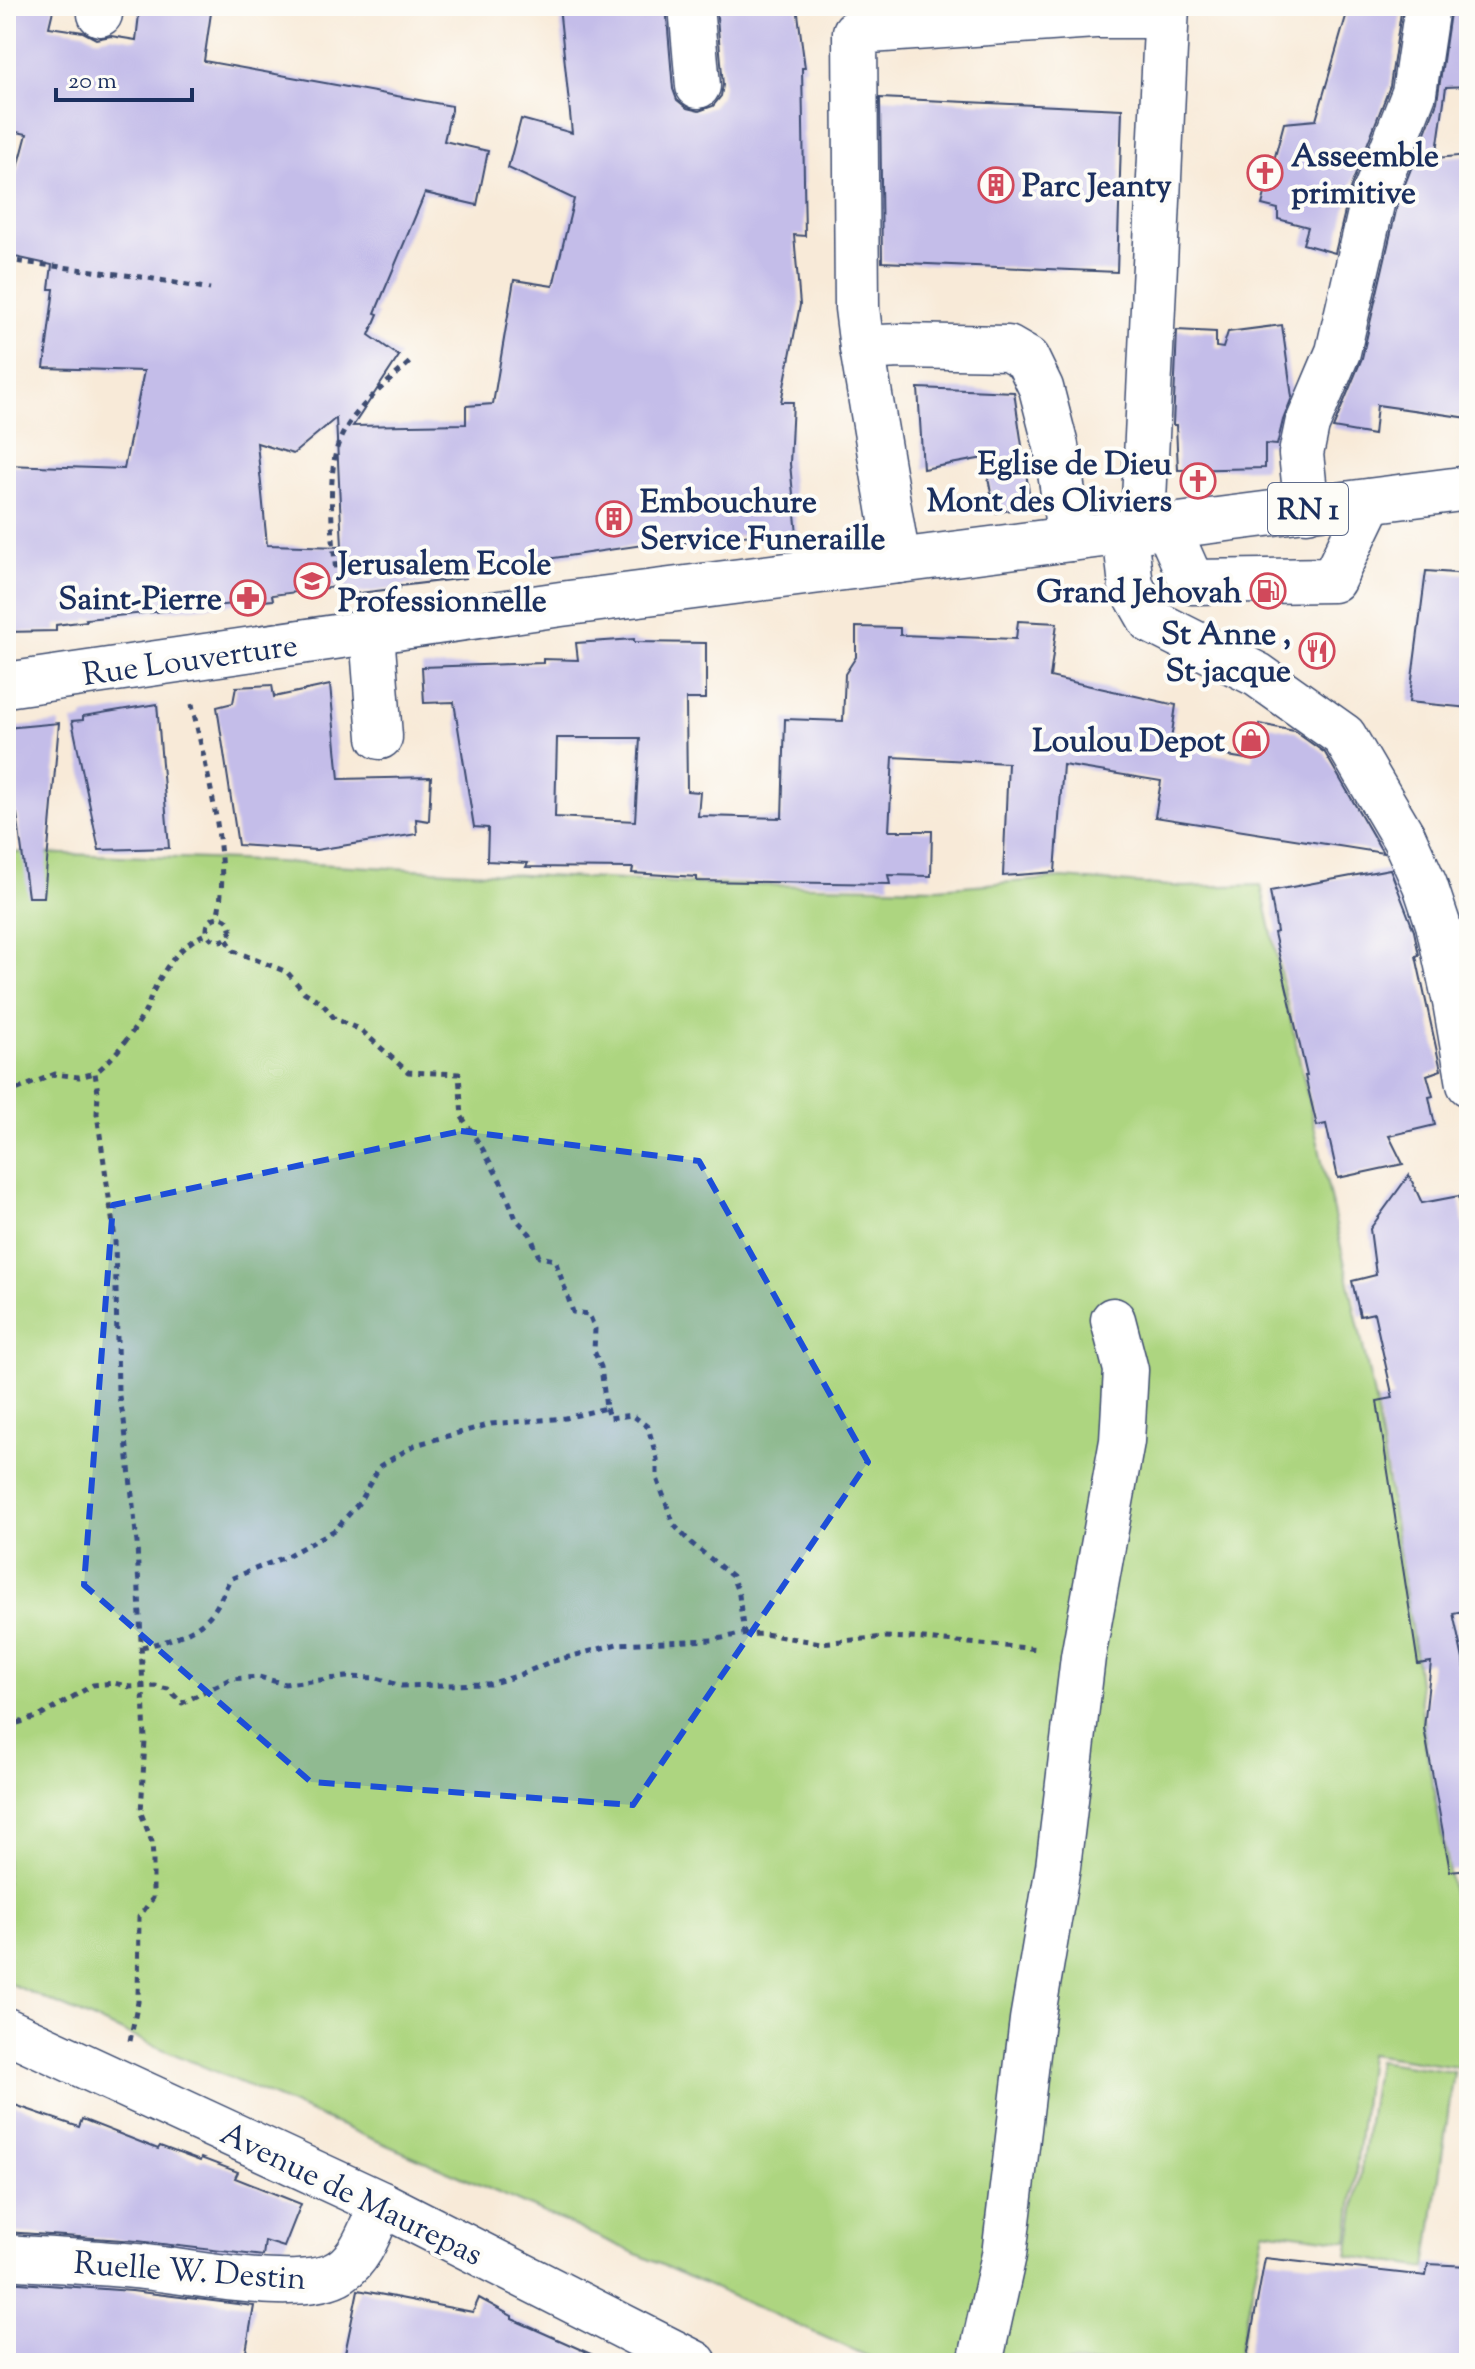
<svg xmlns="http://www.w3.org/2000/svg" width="1475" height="2369" font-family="'Sorts Mill Goudy',serif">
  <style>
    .green { fill: #add580; stroke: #64826f; stroke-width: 2 }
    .building { fill: #c4bde9; fill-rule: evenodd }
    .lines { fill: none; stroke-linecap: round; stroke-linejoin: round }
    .minor-casing { stroke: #3c4b70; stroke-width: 47 }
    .major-casing { stroke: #3c4b70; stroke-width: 47 }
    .path { stroke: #3c4b70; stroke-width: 5; stroke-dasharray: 6 6; stroke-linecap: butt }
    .minor { stroke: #fff; stroke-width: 44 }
    .major { stroke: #fff; stroke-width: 44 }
    .marked { fill: #1d4ed8; fill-opacity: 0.2; stroke: #1d4ed8; stroke-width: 6; stroke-dasharray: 16 10; stroke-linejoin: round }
    .labels { text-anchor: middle; stroke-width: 8; stroke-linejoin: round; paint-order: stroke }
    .shield { fill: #fdfcf7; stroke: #5f6c8c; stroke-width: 2 }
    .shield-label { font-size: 30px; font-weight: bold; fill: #1b2f5e }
    .poi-label { font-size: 32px; font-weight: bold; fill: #1b2f5e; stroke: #fdfcf7; text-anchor: end }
    .street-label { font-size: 32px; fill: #1b2f5e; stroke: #fdfcf7 }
  </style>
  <rect width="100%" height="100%" fill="#fdfcf7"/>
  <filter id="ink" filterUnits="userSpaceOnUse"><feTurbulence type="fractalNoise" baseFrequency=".0125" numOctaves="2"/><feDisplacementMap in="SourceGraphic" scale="16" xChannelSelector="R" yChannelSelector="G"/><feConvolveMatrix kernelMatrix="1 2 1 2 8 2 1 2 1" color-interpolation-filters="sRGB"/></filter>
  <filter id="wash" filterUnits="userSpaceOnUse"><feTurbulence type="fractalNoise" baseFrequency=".006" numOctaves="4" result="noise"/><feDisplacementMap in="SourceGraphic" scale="32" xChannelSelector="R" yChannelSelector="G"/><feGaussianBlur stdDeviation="1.8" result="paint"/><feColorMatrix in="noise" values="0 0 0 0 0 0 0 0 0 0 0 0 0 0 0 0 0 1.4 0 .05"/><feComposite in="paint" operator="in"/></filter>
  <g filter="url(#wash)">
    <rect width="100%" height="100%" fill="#f8ead8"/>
    <!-- green -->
    <g class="green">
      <polygon points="6,852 236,860 701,884 938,888 1062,878 1184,887 1261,885 1375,1401 1417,1665 1425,1743 1466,1967 1469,2007 1464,2009 1463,2068 1369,2054 1348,2241 1264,2230 1237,2363 883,2363 515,2200 6,1982"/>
      <polygon points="1377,2061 1454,2072 1426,2268 1348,2256"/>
    </g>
    <g id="blocks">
      <!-- building -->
      <g class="building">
        <path d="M6,6H54L49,27L83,32L96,39L111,36L136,40L140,6H212L204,61L452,106L444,141L488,151L477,205L425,193L375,313L378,314L369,335L399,356L353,426L466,424V406L493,404L514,280L553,286L574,199L508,168L521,119L572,133L559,6H666L673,89L677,100L687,108L699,111L713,106L721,96L723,85L716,6H797L805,68H802L805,236L794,235L800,305L781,402H793L790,464L797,534L709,537V540L664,545L663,542L492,567V572H465V578L400,586V588L344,595L343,586L272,595L273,600L86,619L87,621L56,625V631L6,632V465L124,469L144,371L44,368L54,289H49L52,265L6,255V213L27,134L6,130ZM336,418L342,547L267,545L257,443L293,454Z"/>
        <polygon points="1349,6 1402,6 1390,86 1351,186 1335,253 1303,244 1308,227 1278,219 1278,209 1262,205 1284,123 1316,120"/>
        <polygon points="1451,6 1469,6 1469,86 1446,87 1436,158 1469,155 1469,418 1377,405 1374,435 1333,428 1362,358 1398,202 1437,102"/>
        <polygon points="880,98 1122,109 1117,272 882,262"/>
        <polygon points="1282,325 1292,397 1283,420 1277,445 1265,444 1265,468 1178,470 1176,425 1173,425 1177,330 1216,332 1216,347 1223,348 1228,332"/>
        <polygon points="918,388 1014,392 1031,506 995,513 984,458 923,469"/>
        <polygon points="1426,571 1469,574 1469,708 1409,702"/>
        <path d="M1018,621L1057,623L1050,677L1176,705L1170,747L1253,760L1260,724L1294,731L1325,753L1383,853L1155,817L1161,781L1063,765L1055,872L1003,876L1008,763L893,757L889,831H932L931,876L888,875L890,884L697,881V877L632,873L633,868L526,867L528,863L487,861L488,828L474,827L454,702L424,703L422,667L543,663V659L578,660L576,643L634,639V642L706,643V699H686L687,791L700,792L698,816L782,818L785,719L843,721L845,674L856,657V627L900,628V635L1016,639ZM557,738H640L635,821L555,817Z"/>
        <polygon points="272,685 274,697 330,685 339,779 431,777 429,821 416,819 417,834 316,850 238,845 217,707 233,703 236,687"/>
        <polygon points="157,704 169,848 99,850 72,721 83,720 83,716"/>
        <polygon points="59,723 44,897 28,897 17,814 15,814 6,759 6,728"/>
        <polygon points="1390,869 1414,931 1419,955 1416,956 1441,1070 1427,1075 1433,1096 1429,1097 1435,1125 1389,1136 1403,1164 1338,1178 1326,1124 1317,1126 1305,1076 1307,1076 1274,933 1277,932 1270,891"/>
        <polygon points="1409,1175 1422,1203 1459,1196 1469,1263 1469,1610 1453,1613 1469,1687 1469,1869 1450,1871 1424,1728 1431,1662 1418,1664 1377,1401 1393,1398 1374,1313 1360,1316 1352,1281 1376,1275 1370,1229"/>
        <polygon points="6,2102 79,2127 82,2119 158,2149 160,2146 200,2161 201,2158 238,2172 235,2178 301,2204 284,2247 265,2241 263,2256 137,2241 6,2232"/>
        <polygon points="1265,2258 1426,2276 1428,2264 1469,2266 1469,2363 1246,2363"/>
        <polygon points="6,2282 132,2291 254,2306 244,2363 6,2363"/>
        <polygon points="358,2290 473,2312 479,2298 512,2316 512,2319 611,2363 343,2363"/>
      </g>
    </g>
  </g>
  <g filter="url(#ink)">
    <use href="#blocks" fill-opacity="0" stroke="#3c4b70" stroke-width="2"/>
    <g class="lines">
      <defs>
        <g id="minor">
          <polyline points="691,6 698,86"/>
          <polyline points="100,14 101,6"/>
          <polyline points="862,348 898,561"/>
          <polyline points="1307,510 1301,454 1307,425 1338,352 1374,195 1414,93 1427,6"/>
          <polyline points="1168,528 1192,582 1333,580 1371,501"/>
          <polyline points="1146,529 1144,501 1167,6"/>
          <polyline points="1125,532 1131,586 1151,621 1258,675 1344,736 1404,838 1425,885 1438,924 1455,1002 1469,1084"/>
          <polyline points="1070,539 1056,446 1041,388 1027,359 1008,348 900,346 862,348 857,308 855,32 1095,16 1166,16"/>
          <polyline points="372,633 380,737"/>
          <polyline points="6,2030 382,2204 695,2363"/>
          <path d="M6,2257C49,2260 92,2262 135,2266C184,2270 302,2297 341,2271C363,2256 371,2227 382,2204"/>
          <polyline points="980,2363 1004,2255 1032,2020 1058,1867 1083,1657 1122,1441 1126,1370 1113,1320"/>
        </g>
        <polyline id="major" points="6,685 561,604 1469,488"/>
      </defs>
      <!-- minor casing -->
      <use href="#minor" class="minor-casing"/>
      <!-- major casing -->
      <use href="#major" class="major-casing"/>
      <!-- path -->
      <g class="path">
        <polyline points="6,260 148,278 210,289"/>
        <path d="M338,592C334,553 325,478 339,442C352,409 388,383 413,359"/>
        <path d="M192,704C204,764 233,859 217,917"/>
        <circle cx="219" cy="929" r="12"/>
        <polyline points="6,1094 55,1074 79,1077 95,1073"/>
        <polyline points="606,1408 609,1418 632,1415 648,1427 657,1459 657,1478 674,1525 691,1543 732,1576 739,1595 744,1635"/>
        <path d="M142,1647C167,1642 200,1632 215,1609C221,1600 225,1589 230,1579L285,1557L335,1530L358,1504L380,1466L415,1445L491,1424L566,1418L606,1408L601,1367L594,1351L595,1329L589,1314L573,1312L555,1260L539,1257L530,1234L516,1219L502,1184L482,1148L462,1117L459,1074L408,1072L361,1030L335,1019L321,1002L304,992L287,972L234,951L226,938"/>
        <polyline points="6,1727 42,1715 93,1685 114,1683 130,1687 155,1686 168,1689 182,1703 230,1679 259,1677 285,1684 346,1677 377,1678 401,1686 489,1684 517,1676 550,1662 617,1644 713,1640 736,1635 764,1634 821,1643 885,1637 911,1638 1039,1649"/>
        <path d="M130,2041L138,2002L139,1917L153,1898V1859L152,1842L141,1813L145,1740L137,1543L124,1420L118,1392L115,1239L97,1114L98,1093L95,1073C112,1061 136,1029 146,1010C149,1004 150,998 153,992C164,968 182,942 208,933"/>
      </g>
      <!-- minor -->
      <use href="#minor" class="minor"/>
      <!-- major -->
      <use href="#major" class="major"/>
    </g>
  </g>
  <!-- marked area -->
  <path class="marked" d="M461,1131L699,1161L868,1462L633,1805L311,1782L84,1585L113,1205Z"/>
  <!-- icons -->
  <defs>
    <symbol id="church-ring" viewBox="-11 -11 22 22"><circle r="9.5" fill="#fdfcf7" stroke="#d1495b" stroke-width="1.5"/><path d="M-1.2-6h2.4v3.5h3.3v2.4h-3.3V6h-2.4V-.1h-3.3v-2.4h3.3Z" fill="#d1495b"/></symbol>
    <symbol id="building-ring" viewBox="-11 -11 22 22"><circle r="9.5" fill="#fdfcf7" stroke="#d1495b" stroke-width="1.5"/><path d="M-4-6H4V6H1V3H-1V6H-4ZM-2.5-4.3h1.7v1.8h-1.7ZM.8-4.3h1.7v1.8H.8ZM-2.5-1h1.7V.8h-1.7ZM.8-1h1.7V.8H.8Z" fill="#d1495b"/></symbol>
    <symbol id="university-ring" viewBox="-11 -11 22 22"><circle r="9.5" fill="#fdfcf7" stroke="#d1495b" stroke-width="1.5"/><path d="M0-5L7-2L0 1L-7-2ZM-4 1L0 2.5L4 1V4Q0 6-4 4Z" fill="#d1495b"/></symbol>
    <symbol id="fuel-ring" viewBox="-11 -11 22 22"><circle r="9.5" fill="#fdfcf7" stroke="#d1495b" stroke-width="1.5"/><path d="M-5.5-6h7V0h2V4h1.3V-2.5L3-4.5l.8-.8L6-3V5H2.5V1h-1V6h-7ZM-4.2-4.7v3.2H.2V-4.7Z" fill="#d1495b"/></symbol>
    <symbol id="pharmacy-ring" viewBox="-11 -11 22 22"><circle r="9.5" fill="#fdfcf7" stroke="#d1495b" stroke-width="1.5"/><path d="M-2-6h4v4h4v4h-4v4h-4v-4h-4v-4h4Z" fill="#d1495b"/></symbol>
    <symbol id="restaurant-ring" viewBox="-11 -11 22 22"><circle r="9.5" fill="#fdfcf7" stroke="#d1495b" stroke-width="1.5"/><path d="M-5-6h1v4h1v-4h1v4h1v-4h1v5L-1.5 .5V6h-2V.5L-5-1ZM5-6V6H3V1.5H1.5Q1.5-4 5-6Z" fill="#d1495b"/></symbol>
    <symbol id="shop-ring" viewBox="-11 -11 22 22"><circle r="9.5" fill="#fdfcf7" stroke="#d1495b" stroke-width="1.5"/><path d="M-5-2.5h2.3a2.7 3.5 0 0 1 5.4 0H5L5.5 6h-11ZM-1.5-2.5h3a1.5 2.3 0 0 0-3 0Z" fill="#d1495b"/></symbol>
  </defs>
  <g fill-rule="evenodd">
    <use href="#church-ring" x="1245" y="153" width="40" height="40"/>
    <use href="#building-ring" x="976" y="165" width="40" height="40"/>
    <use href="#church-ring" x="1178" y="461" width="40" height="40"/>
    <use href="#building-ring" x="594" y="499" width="40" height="40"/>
    <use href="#university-ring" x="292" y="561" width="40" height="40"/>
    <use href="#fuel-ring" x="1248" y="571" width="40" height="40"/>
    <use href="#pharmacy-ring" x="228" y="578" width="40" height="40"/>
    <use href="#restaurant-ring" x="1297" y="631" width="40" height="40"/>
    <use href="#shop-ring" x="1231" y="720" width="40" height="40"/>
  </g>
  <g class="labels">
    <!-- shield labels -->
    <rect class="shield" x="1268" y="483" width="80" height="52" rx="6"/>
    <g class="shield-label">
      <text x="1308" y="519">RN 1</text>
    </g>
    <!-- poi labels -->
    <g class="poi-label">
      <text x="1291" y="166" text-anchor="start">Asseemble<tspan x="1291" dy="37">primitive</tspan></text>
      <text x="1022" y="196" text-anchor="start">Parc Jeanty</text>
      <text x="1172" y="474">Eglise de Dieu<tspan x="1172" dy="37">Mont des Oliviers</tspan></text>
      <text x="640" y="512" text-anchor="start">Embouchure<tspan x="640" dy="37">Service Funeraille</tspan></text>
      <text x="338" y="574" text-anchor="start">Jerusalem Ecole<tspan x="338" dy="37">Professionnelle</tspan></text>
      <text x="1242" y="602">Grand Jehovah</text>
      <text x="222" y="609">Saint-Pierre</text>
      <text x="1291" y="644">St Anne ,<tspan x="1291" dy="37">St jacque</tspan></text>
      <text x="1225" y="751">Loulou Depot</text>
    </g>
    <!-- street labels -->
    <g class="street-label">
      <text transform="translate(190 659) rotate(-8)" y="11">Rue Louverture</text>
      <text transform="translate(352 2193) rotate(26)" y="11">Avenue de Maurepas</text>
      <text transform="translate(190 2270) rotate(4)" y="11">Ruelle W. Destin</text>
    </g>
  </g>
  <!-- margin -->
  <rect width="1475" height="2369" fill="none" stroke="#fdfcf7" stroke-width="32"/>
  <!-- scale -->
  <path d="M56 88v12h136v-12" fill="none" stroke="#1b2f5e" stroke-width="4"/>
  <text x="68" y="88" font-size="24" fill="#1b2f5e" stroke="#fdfcf7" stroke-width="6" paint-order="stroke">20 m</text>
</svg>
